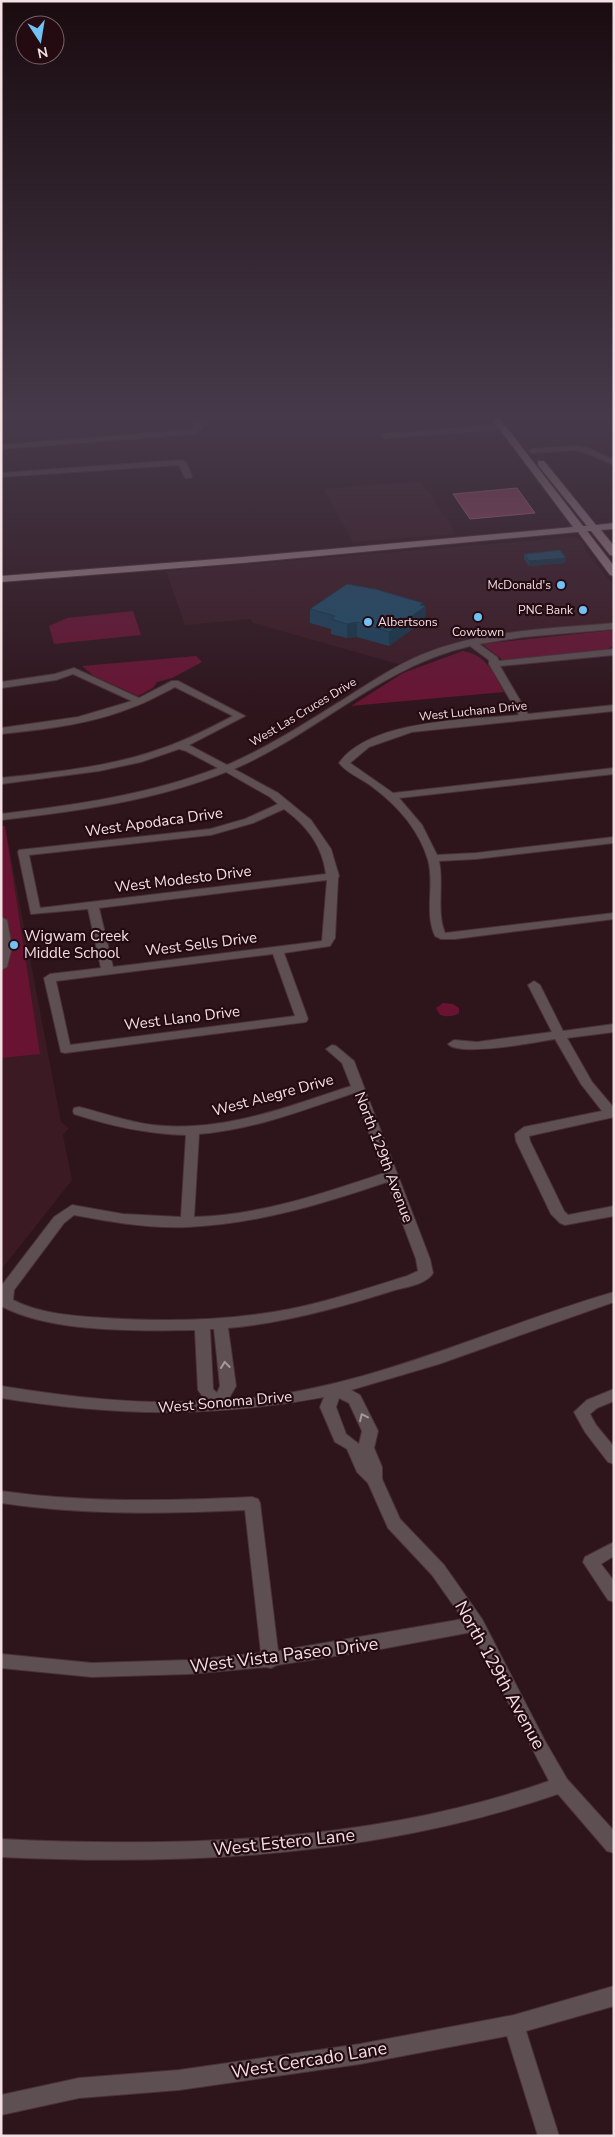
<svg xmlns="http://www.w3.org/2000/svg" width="615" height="2137" font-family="'Nunito Sans',sans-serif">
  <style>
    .built { fill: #3b1a23 }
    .green { fill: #691332 }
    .water { fill: #a34862; stroke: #bb7689 }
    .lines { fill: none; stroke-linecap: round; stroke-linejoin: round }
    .minor-casing { stroke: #4a3137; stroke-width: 2 }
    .major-casing { stroke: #4a3137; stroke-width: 2 }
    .minor { fill: #5e5052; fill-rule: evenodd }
    .major { fill: #9f8288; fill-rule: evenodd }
    .wall { fill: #1a455f }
    .shaded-wall { fill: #15384d }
    .building { fill: #1e506e; stroke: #15384d }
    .oneway { stroke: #a8989b }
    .poi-dot { fill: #72c1f5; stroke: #240b12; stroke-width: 2 }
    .labels { text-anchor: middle; stroke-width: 4.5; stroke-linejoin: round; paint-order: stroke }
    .far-poi-label { font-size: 12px; fill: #f3e0e4; stroke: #240b12; text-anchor: end }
    .far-street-label { font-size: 12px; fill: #f3e0e4; stroke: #240b12 }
    .street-label { font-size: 15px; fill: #f3e0e4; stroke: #240b12 }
    .poi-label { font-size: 15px; fill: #f3e0e4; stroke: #240b12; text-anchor: start }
    .near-street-label { font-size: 18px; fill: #f3e0e4; stroke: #240b12 }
  </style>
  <rect width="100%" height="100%" fill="#2e141b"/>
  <!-- built -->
  <g class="built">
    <polygon points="421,481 456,534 353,542 324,489"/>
    <polygon points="573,537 582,541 586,551 614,586 614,623 493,635 460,641 430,650 398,664 253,623 251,619 185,625 166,571"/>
    <polygon points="1,826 5,826 61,1122 69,1128 63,1135 72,1180 1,1270"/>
  </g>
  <!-- green -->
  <g class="green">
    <polygon points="133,611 141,635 54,644 49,626 67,618"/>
    <polygon points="614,630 612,647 605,650 503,660 482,644"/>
    <path d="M463,651C487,655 493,673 504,692L351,706L403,673Z"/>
    <polygon points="196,656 202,662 172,678 157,682 153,688 138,696 94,676 82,666"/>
    <polygon points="1,826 5,826 40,1054 1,1058"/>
    <path d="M443,1003L453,1004L459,1008V1013C453,1017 447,1017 440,1015L436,1008Z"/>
  </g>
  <!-- water -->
  <polygon class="water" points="517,488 535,513 470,519 453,494"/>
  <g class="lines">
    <defs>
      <g id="minor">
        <polygon points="1,419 11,419 1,421"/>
        <polygon points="191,419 199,419 203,428 193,434 1,449 1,445 191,430 195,427"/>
        <polygon points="502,425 506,427 505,429 386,438 382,436 386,434"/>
        <polygon points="574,446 588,448 614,460 614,465 583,452 574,450 532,453 528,451 532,449"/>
        <polygon points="182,460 186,462 192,476 191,478 185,478 179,465 1,477 1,473"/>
        <path d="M614,623V629L523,637L479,644L497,657L499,661L614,649V655L500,666L528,714L614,705V711L412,732L369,747L350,763L393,793L614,768V774L399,798L422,825L437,855L476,853L614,837V843L476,859L439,861C444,884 436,911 445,933L614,913V919L455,939H441L435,936C424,912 435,885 428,860C419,829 396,804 370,785C360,778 347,773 339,763C371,719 469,720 519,715L489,664V660L470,646C382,666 316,734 234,769L278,793L311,820L331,849L339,876L338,878L335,938L330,946L284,953L308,1019L306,1022L65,1053L61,1052L44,978L50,974L101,968L88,909L31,914L18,852L19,850L210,829L245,819L278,804L270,797L226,772C154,801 78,811 1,820V814C75,805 148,795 218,768L186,751L179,749L141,762L99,771L1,784V778C56,772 111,767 163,748C187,740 210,728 233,716L175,687C161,694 148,702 133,707C92,724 46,729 1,734V728L78,717L132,701L73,674L56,680L1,688V682L55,674L74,668L139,698L172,681H178L245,716L189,745L227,765C271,746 312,719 352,694C374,680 397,665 421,655C481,630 549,629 614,623ZM284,809C307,826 322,845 326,874L40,908L29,855L211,835L253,823ZM327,880L322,941L113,967L99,908ZM273,954L295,1016L70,1045L56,981Z"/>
        <polygon points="1,917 7,920 12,947 7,967 1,970"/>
        <path d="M534,981L540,985L563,1031L614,1024V1032L567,1038L592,1082L614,1108V1117L529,1136L530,1141L564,1211L568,1215L614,1206V1216L565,1225L560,1223L551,1214L516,1141L515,1134L524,1127L602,1111L581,1084L555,1039C537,1042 459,1057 448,1044L454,1040L477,1042L552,1032L528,985Z"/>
        <path d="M332,1045L336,1046L354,1061L430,1259L433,1273C426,1285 404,1287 392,1291C338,1308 284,1323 228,1328L236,1386L228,1400C364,1392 486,1329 614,1292V1302L439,1364L351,1390L360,1395L378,1431L374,1448L382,1467V1479L400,1519L444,1565L482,1619L545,1741L567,1779L614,1831V1853L607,1851L558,1794C378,1856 189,1866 1,1857V1839C184,1848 375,1842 549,1781L472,1632L381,1649L277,1665L271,1668L266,1667L189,1674L92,1677L1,1668V1654L92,1663L189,1660L261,1653L245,1510C163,1514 82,1515 1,1503V1491C85,1503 168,1501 252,1497L258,1499L260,1503L278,1651L463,1619L432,1575L388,1528L368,1483L357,1472L347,1449L335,1442L320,1407L324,1397C212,1418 114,1416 1,1398V1386C69,1397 137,1405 206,1401L198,1390L195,1330C139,1331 51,1333 1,1306L2,1285L54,1217L72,1205L123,1214L181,1217L186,1135C147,1134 111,1126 74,1114L73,1111L74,1108L79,1107C104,1113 128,1122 153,1125C222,1133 287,1107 351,1086L342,1063L326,1049ZM354,1093L384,1173C321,1194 261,1215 194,1217L199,1134C253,1130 303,1110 354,1093ZM387,1182L416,1259L418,1271L407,1276C368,1288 330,1301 290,1309C229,1321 167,1322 105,1318C74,1316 40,1314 13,1300L14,1290L64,1223L74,1215C111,1222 151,1229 188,1227C257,1224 322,1204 387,1182ZM210,1329H214L220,1386L217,1393L213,1389ZM339,1398L349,1403L362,1431L359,1444L346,1434L336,1407Z"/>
        <polygon points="614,1389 614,1401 597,1408 590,1414 596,1425 614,1447 614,1464 608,1462 585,1432 574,1412 587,1400"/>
        <polygon points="614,1542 614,1556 601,1564 614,1581 614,1602 608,1600 583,1562 585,1557"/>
        <polygon points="614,1986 614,2006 526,2031 559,2136 538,2136 507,2036 360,2064 179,2090 79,2098 1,2115 1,2095 79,2078 179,2070 360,2044 514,2015"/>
      </g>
      <polygon id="major" points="492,419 500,419 583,526 587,526 538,465 538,461 544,461 596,525 614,523 614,529 601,530 614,546 614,556 610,555 591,531 587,531 614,566 614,576 610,575 578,532 243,563 1,582 1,576 243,557 573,527"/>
    </defs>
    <!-- minor casing -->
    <use href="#minor" class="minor-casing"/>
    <!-- major casing -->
    <use href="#major" class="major-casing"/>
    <!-- minor -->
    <use href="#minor" class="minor"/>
    <!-- major -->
    <use href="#major" class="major"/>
  </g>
  <!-- wall -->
  <g class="wall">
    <polygon points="524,554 565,563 529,566 524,559"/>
    <polygon points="422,605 425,620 389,646 357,637 347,638 331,634 331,629 310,623 310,609"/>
  </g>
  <!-- shaded-wall -->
  <g class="shaded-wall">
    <polygon points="566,558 565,563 529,566 529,561"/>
    <polygon points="423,603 422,609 426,606 425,620 389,646 389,632"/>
    <polygon points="357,622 357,637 347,638 347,624"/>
  </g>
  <!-- building -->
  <g class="building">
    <polygon points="560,550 566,558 529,561 524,554"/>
    <polygon points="347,584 375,589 423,603 420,605 426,606 389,632 357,622 347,624 331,619 335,616 310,609"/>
  </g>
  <!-- one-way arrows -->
  <defs><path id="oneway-chevron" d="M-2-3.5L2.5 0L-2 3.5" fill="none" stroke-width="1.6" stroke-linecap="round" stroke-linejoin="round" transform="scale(1.25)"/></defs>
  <g class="oneway">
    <use href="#oneway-chevron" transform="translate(225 1365) rotate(-97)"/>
    <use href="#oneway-chevron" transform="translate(363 1417) rotate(-115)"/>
  </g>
  <!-- sky -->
  <linearGradient id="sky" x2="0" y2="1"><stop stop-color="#190b0f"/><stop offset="0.58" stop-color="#463a4a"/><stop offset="1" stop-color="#463a4a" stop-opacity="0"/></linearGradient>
  <rect width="615" height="718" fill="url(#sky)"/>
  <!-- markers -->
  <g class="poi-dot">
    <circle cx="561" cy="585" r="5"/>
    <circle cx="583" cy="610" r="5"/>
    <circle cx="478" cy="617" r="5"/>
    <circle cx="368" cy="622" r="5"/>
    <circle cx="14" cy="945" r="5"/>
  </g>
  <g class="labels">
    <!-- far-poi labels -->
    <g class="far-poi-label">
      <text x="551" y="589">McDonald's</text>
      <text x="573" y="614">PNC Bank</text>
      <text x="378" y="626" text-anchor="start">Albertsons</text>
      <text x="478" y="636" text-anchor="middle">Cowtown</text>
    </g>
    <!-- far-street labels -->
    <g class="far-street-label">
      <text transform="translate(473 711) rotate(-6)" y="4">West Luchana Drive</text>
      <text transform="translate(303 712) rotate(-31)" y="4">West Las Cruces Drive</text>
    </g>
    <!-- street labels -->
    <g class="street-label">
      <text transform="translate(154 822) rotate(-8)" y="5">West Apodaca Drive</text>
      <text transform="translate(183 879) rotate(-7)" y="5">West Modesto Drive</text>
      <text transform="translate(201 944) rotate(-7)" y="5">West Sells Drive</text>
      <text transform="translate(182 1018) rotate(-7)" y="5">West Llano Drive</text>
      <text transform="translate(273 1095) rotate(-15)" y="5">West Alegre Drive</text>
      <text transform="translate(384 1157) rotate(69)" y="5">North 129th Avenue</text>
      <text transform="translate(225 1402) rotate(-5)" y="5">West Sonoma Drive</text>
    </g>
    <!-- poi labels -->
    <g class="poi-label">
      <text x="24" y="941">Wigwam Creek<tspan x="24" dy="17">Middle School</tspan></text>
    </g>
    <!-- near-street labels -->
    <g class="near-street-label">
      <text transform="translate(284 1655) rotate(-7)" y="6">West Vista Paseo Drive</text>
      <text transform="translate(500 1675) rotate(61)" y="6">North 129th Avenue</text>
      <text transform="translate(284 1842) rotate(-6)" y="6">West Estero Lane</text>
      <text transform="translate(309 2060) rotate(-9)" y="6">West Cercado Lane</text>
    </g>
  </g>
  <!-- border -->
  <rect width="615" height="2137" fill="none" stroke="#f3e0e4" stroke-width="5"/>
  <!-- north arrow -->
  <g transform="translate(40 40) rotate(168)"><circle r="24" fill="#240b12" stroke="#776066"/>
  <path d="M0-4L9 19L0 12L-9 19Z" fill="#72c1f5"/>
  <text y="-8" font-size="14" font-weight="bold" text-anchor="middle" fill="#f3e0e4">N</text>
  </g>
</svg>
